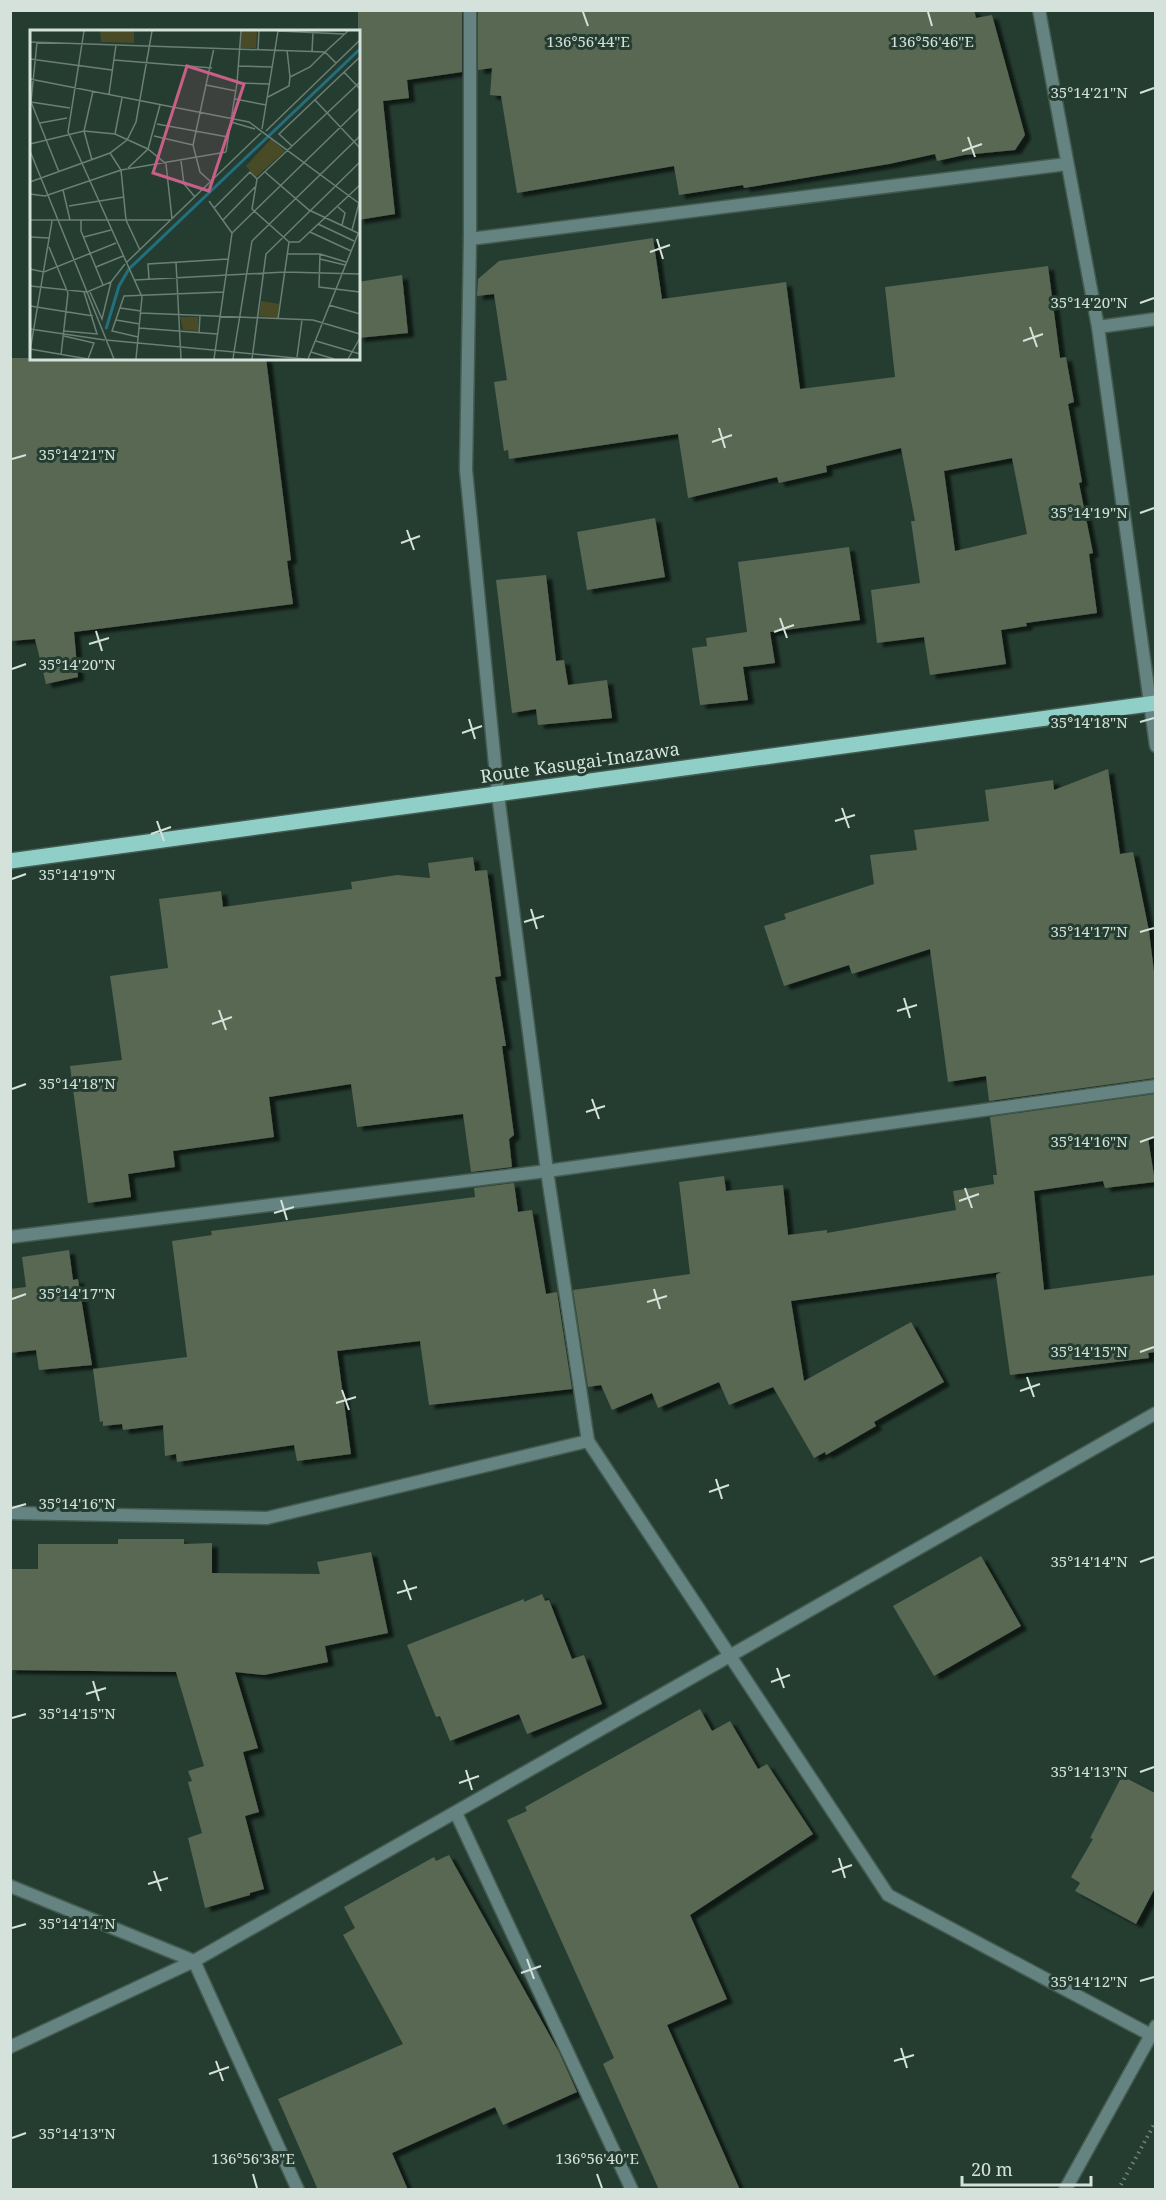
<svg xmlns="http://www.w3.org/2000/svg" width="1166" height="2200" font-family="'Noto Serif',serif">
  <style>
    .building { fill: #586753; fill-rule: evenodd; filter: url(#shadow) }
    .lines { fill: none; stroke-linecap: round; stroke-linejoin: round }
    .minor-casing { stroke: #445b50; stroke-width: 15 }
    .primary-casing { stroke: #445b50; stroke-width: 18 }
    .path { stroke: #6e8278; stroke-width: 4; stroke-dasharray: 1.5 4.5; stroke-linecap: butt }
    .minor { stroke: #658380; stroke-width: 12 }
    .primary { stroke: #90cfc8; stroke-width: 15 }
    .ticks { fill: none; stroke: #d4e2db; stroke-width: 2 }
    .labels { text-anchor: middle; stroke-width: 6; stroke-linejoin: round; paint-order: stroke }
    .street-label { font-size: 18px; fill: #d4e2db; stroke: #253d31 }
    .inset-river { fill: none; stroke: #22707f; stroke-width: 3 }
    .inset-road { fill: none; stroke: #6b7f75; stroke-width: 1.5 }
    .view { fill: #c85f88; fill-opacity: 0.15; stroke: #c85f88; stroke-width: 3 }
    .inset-edge { fill: none; stroke: #d4e2db; stroke-width: 3 }
    .ticks-label { font-size: 15px; text-anchor: middle; fill: #d4e2db; stroke: #253d31; stroke-width: 6; stroke-linejoin: round; paint-order: stroke }
  </style>
  <defs>
    <filter id="shadow"><feDropShadow dx="6" dy="4" stdDeviation="1.5" flood-color="#0009"/></filter>
  </defs>
  <rect width="100%" height="100%" fill="#253d31"/>
  <!-- building -->
  <g class="building">
    <polygon points="358,10 462,10 462,72 407,80 409,98 383,101 395,214 358,220"/>
    <polygon points="478,10 974,10 976,18 992,15 1025,135 1015,150 964,155 937,161 935,154 889,164 744,188 743,185 679,195 674,166 517,193 501,96 490,95 492,68 478,70"/>
    <path d="M653,238L662,299L786,282L800,389L895,377L885,287L1048,266L1060,358L1066,357L1074,402L1068,404L1082,482L1079,483L1093,553L1089,554L1097,613L1026,623L1027,626L1001,630L1006,664L930,675L924,637L877,643L871,590L920,583L911,521H915L901,448L826,466L827,472L779,483L777,477L688,498L678,434L509,459L508,450L504,451L494,382L507,380L494,294L477,296L478,279L499,261ZM1012,458L1027,534L955,551L944,471Z"/>
    <polygon points="402,275 408,333 358,338 358,282"/>
    <polygon points="10,358 266,358 291,560 287,561 293,604 74,632 78,677 46,684 35,639 10,641"/>
    <polygon points="655,518 665,577 587,590 577,532"/>
    <polygon points="849,547 860,620 770,632 775,663 743,667 748,700 700,705 692,648 707,646 706,638 747,632 738,562"/>
    <polygon points="546,575 556,661 564,660 568,685 607,680 612,718 538,725 536,709 512,713 496,580"/>
    <polygon points="1108,769 1120,854 1133,852 1149,931 1155,980 1155,1078 989,1101 986,1076 948,1082 930,949 852,974 849,965 784,986 764,926 786,919 784,914 874,884 870,855 917,850 914,830 989,821 985,790 1053,780 1054,790"/>
    <polygon points="473,857 475,871 487,870 501,976 495,977 506,1046 502,1046 514,1135 509,1139 512,1167 471,1172 463,1114 357,1127 351,1084 269,1097 274,1137 173,1151 175,1167 128,1174 131,1197 88,1203 70,1066 122,1060 110,976 168,968 159,899 221,891 223,907 352,889 351,882 397,875 430,878 428,863"/>
    <polygon points="1155,1094 1155,1136 1148,1138 1155,1182 1105,1188 1103,1181 1034,1191 1044,1290 1155,1275 1155,1352 1148,1353 1149,1358 1010,1375 996,1275 1001,1272 791,1301 804,1381 911,1322 944,1382 874,1422 876,1426 826,1455 825,1452 814,1458 773,1387 729,1405 719,1382 658,1408 652,1393 612,1410 601,1385 588,1387 573,1290 690,1274 679,1182 724,1176 726,1191 783,1185 788,1235 827,1230 827,1233 956,1210 953,1191 994,1184 993,1175 997,1175 990,1117"/>
    <polygon points="514,1183 518,1212 532,1210 546,1294 557,1292 572,1389 429,1405 420,1341 337,1351 351,1454 297,1461 294,1445 177,1462 176,1454 165,1456 163,1425 123,1430 122,1424 103,1426 103,1421 100,1422 93,1369 187,1357 172,1241 212,1235 211,1231 475,1197 474,1188"/>
    <polygon points="69,1250 73,1280 78,1279 92,1365 39,1370 36,1350 10,1353 10,1289 26,1287 22,1257"/>
    <polygon points="118,1539 184,1539 184,1544 212,1543 212,1573 320,1574 317,1562 371,1552 388,1633 325,1646 328,1662 264,1675 235,1672 258,1748 243,1752 259,1812 245,1816 264,1889 250,1893 250,1895 205,1908 188,1838 202,1833 188,1782 192,1781 188,1771 204,1766 176,1672 10,1670 10,1569 38,1569 38,1544 118,1544"/>
    <polygon points="981,1556 1021,1626 934,1676 893,1606"/>
    <polygon points="542,1594 545,1601 549,1600 572,1659 584,1655 602,1704 527,1734 519,1714 450,1741 440,1716 436,1717 407,1645 524,1599 524,1602"/>
    <polygon points="700,1709 712,1731 730,1721 758,1769 767,1764 813,1834 690,1915 727,1999 667,2025 740,2190 659,2190 603,2064 614,2058 507,1820 527,1811 525,1807"/>
    <polygon points="1122,1776 1155,1793 1155,1888 1136,1924 1075,1891 1080,1883 1071,1877 1093,1839 1090,1838"/>
    <polygon points="449,1855 559,2052 577,2092 503,2125 495,2107 392,2153 408,2190 318,2190 278,2099 403,2044 343,1935 355,1928 344,1907 434,1857 436,1861"/>
  </g>
  <g class="lines">
    <defs>
      <g id="minor">
        <polyline points="470,10 470,239 466,470 498,795 547,1171 588,1441 888,1895 1151,2035"/>
        <polyline points="1039,10 1098,327 1156,746"/>
        <polyline points="470,239 1067,164"/>
        <polyline points="1098,327 1156,319"/>
        <polyline points="10,1237 547,1171 1156,1086"/>
        <polyline points="10,1513 267,1518 588,1441"/>
        <polyline points="456,1813 632,2190"/>
        <polyline points="10,1886 194,1961 298,2190"/>
        <polyline points="10,2047 194,1961 1156,1413"/>
        <polyline points="1065,2190 1156,2026"/>
      </g>
      <polyline id="primary" points="10,861 1156,703"/>
    </defs>
    <!-- minor casing -->
    <use href="#minor" class="minor-casing"/>
    <!-- primary casing -->
    <use href="#primary" class="primary-casing"/>
    <!-- path -->
    <polyline class="path" points="1118,2190 1156,2121"/>
    <!-- minor -->
    <use href="#minor" class="minor"/>
    <!-- primary -->
    <use href="#primary" class="primary"/>
  </g>
  <!-- ticks -->
  <path class="ticks" d="M583,12L588,26M928,12L932,26M1140,93L1154,88M968,137L975,157M962,151L982,144M657,239L663,259M650,252L670,245M1140,303L1154,298M1030,327L1037,347M1023,341L1043,334M719,428L725,448M712,442L732,435M12,459L26,455M1140,513L1154,508M407,530L414,550M401,543L420,536M780,618L787,638M96,631L102,651M774,632L794,625M89,644L109,638M12,669L26,664M469,719L475,739M1140,722L1154,718M462,733L482,726M842,808L849,828M157,821L164,841M835,821L855,815M151,834L171,827M12,879L26,874M531,909L537,929M524,922L544,916M1140,932L1154,928M904,998L910,1018M219,1010L226,1030M897,1011L917,1005M212,1024L232,1017M12,1089L26,1084M592,1099L599,1119M586,1112L605,1106M1140,1142L1154,1137M965,1188L972,1208M281,1200L287,1220M959,1201L979,1194M274,1213L294,1207M654,1289L660,1309M12,1299L26,1294M647,1302L667,1296M1140,1352L1154,1347M1027,1377L1034,1397M342,1390L349,1410M1020,1391L1040,1384M336,1403L356,1397M716,1479L722,1499M709,1492L729,1485M12,1508L26,1504M1140,1562L1154,1557M404,1580L411,1600M397,1593L417,1587M777,1668L784,1688M93,1681L99,1701M771,1682L790,1675M86,1694L106,1688M12,1718L26,1714M466,1770L472,1790M1140,1772L1154,1767M459,1783L479,1776M839,1858L845,1878M154,1871L161,1891M832,1872L852,1865M148,1884L168,1878M12,1928L26,1924M527,1959L534,1979M521,1973L541,1966M1140,1981L1154,1977M901,2048L907,2068M216,2061L223,2081M894,2061L914,2055M209,2074L229,2067M12,2138L26,2133M253,2174L257,2188M597,2174L602,2188"/>
  <g class="labels">
    <!-- street labels -->
    <g class="street-label">
      <text transform="translate(580 763) rotate(-8)" y="6">Route Kasugai-Inazawa</text>
    </g>
  </g>
  <!-- overview -->
  <g transform="translate(30 30)">
    <rect width="330" height="330" fill="#253d31"/>
    <path d="M70,1H104V13L71,12ZM211,1H227L226,18H210ZM241,109L255,121L226,147L216,136ZM231,271L249,274L248,288L229,286ZM150,287H168V301L153,300Z" fill="#484b26"/>
    <path class="inset-river" d="M76,299L89,256L99,239L330,19"/>
    <path class="inset-road" d="M54,1L38,102L112,267L106,329M248,1L314,4M0,12L295,22L318,1M7,12L1,72L29,142M228,19L229,1M257,20L260,47M282,22L283,2M0,29L82,40M84,30L182,38M208,36L242,37M314,42L330,59M0,49L219,92L330,174M207,53L240,54M176,55L206,61M79,64L86,15M238,67L259,56L260,47L280,37L295,22L306,33M205,69L236,75M285,70L330,118M1,72L40,78M201,92L225,99M10,93L37,88M127,94L198,107M232,99L248,1M236,101L330,10M85,104L92,68M124,106L163,115M0,114L54,101L85,104L118,119L136,134L142,189M262,116L249,104L330,27M0,121L28,190H140M196,122L207,53L211,1M80,123L91,140L96,190L110,220M62,130L54,101L63,61M151,131L154,154L165,167M98,138L118,119L130,75M235,142L279,180L330,204M0,152L80,123L97,110L106,92L122,1M181,152L170,142L163,115L184,18M33,160L40,190M0,164L15,166L91,140L196,122M179,171L202,203M39,176L94,167M308,177L315,183L312,195M184,178L220,142L227,149M0,190H28L84,329M51,190V201L73,255M193,190L225,157M288,194L324,211M322,200L329,173M280,202L321,221M0,207L19,208M54,207L81,200M259,212H269L330,155M19,217L38,263L31,325M257,224H290L289,257L330,262M290,224L316,232M290,229L315,235M97,232L231,103M146,232L151,329M66,237L93,226M0,239L14,242L86,213M119,249L118,234L198,229M105,250L255,242L330,244M0,256L57,262L81,252L95,234M60,262L72,289L81,252M299,275L330,284M0,276L63,286M90,278L111,281M111,283L283,290L330,304M248,289L259,212L222,179L227,149L330,52M86,290L110,294M109,298L187,304M0,299L75,310M34,301L67,304L54,262M169,303L170,285M34,306L64,313L58,329M108,307L82,301L94,266L193,262M76,310L204,322L222,211L330,106M286,311L330,324M0,319L58,329M0,321L22,191M281,322L304,329M267,327L272,290M184,329L202,203L330,78M203,329L204,322L275,329M222,329L236,224L330,132M278,329L328,204M318,329L330,308"/>
    <path class="view" d="M157,36L214,54L179,161L123,143Z"/>
    <rect width="330" height="330" class="inset-edge"/>
  </g>
  <g class="ticks-label">
    <text x="588" y="47">136°56'44"E</text>
    <text x="932" y="47">136°56'46"E</text>
    <text x="1089" y="98">35°14'21"N</text>
    <text x="1089" y="308">35°14'20"N</text>
    <text x="77" y="460">35°14'21"N</text>
    <text x="1089" y="518">35°14'19"N</text>
    <text x="77" y="670">35°14'20"N</text>
    <text x="1089" y="728">35°14'18"N</text>
    <text x="77" y="880">35°14'19"N</text>
    <text x="1089" y="937">35°14'17"N</text>
    <text x="77" y="1089">35°14'18"N</text>
    <text x="1089" y="1147">35°14'16"N</text>
    <text x="77" y="1299">35°14'17"N</text>
    <text x="1089" y="1357">35°14'15"N</text>
    <text x="77" y="1509">35°14'16"N</text>
    <text x="1089" y="1567">35°14'14"N</text>
    <text x="77" y="1719">35°14'15"N</text>
    <text x="1089" y="1777">35°14'13"N</text>
    <text x="77" y="1929">35°14'14"N</text>
    <text x="1089" y="1987">35°14'12"N</text>
    <text x="77" y="2139">35°14'13"N</text>
    <text x="253" y="2164">136°56'38"E</text>
    <text x="597" y="2164">136°56'40"E</text>
  </g>
  <!-- border -->
  <rect width="1166" height="2200" fill="none" stroke="#d4e2db" stroke-width="24"/>
  <!-- scale -->
  <path d="M962 2176v9h129v-9" fill="none" stroke="#d4e2db" stroke-width="3"/>
  <text x="971" y="2176" font-size="18" fill="#d4e2db" stroke="#253d31" stroke-width="4.5" paint-order="stroke">20 m</text>
</svg>
